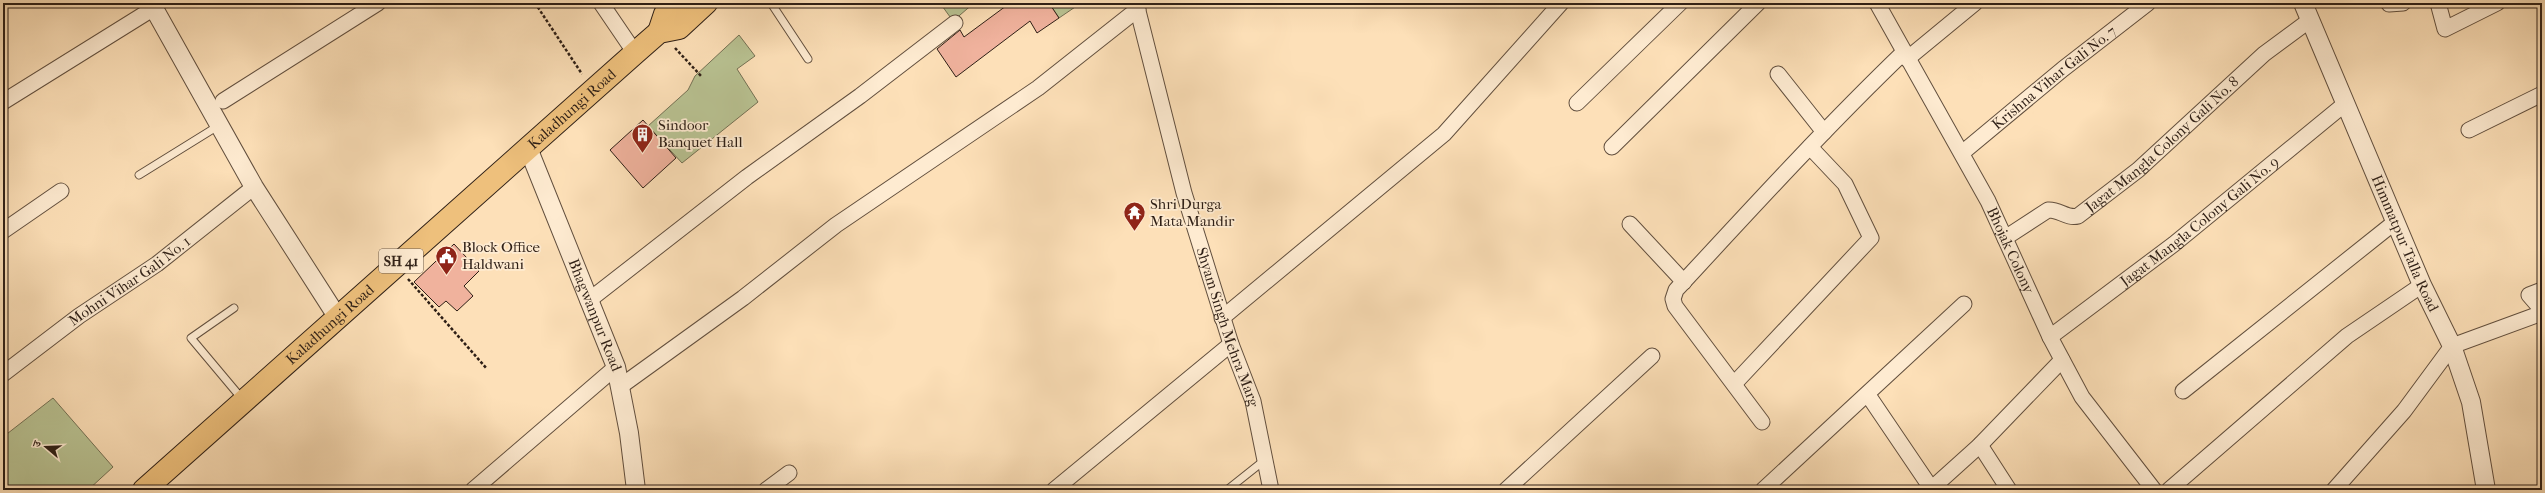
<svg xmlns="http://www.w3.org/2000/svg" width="2545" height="493" font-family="'IM FELL French Canon','Noto Serif Devanagari',serif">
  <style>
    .green { fill: #b9c393; stroke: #747154 }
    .building { fill: #f0b29d; stroke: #2e1f16 }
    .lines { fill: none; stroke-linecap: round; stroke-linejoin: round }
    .service-casing { stroke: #624f3e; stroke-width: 9 }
    .minor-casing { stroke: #624f3e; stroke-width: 17 }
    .tertiary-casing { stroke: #624f3e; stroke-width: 20 }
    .primary-casing { stroke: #2e1f16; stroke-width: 24 }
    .path { stroke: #2e1f16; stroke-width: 2.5; stroke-dasharray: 3 2; stroke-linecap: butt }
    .service { stroke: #feebd1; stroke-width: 7 }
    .minor { stroke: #feebd1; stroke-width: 15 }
    .tertiary { stroke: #feebd1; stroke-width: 18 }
    .primary { stroke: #eec07c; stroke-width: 22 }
    .labels { text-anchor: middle; stroke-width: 3.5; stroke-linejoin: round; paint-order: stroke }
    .shield { fill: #feebd1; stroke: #6c5c4e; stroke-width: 1 }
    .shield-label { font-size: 14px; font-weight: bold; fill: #2e1f16 }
    .street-label { font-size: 15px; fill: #2e1f16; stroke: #feebd1 }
    .poi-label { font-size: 15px; fill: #2e1f16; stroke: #feebd1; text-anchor: start }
  </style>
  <rect width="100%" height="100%" fill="#fde0b8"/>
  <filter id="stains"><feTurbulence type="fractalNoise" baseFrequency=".005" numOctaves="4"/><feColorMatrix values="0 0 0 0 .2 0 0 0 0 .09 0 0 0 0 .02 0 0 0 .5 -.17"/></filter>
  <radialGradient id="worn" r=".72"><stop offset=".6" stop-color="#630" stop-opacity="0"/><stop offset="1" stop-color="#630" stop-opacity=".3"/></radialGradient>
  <!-- green -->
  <g class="green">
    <polygon points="940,3 974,3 953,21"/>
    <polygon points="1049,3 1081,3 1059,18"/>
    <polygon points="739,35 755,56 737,69 758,102 682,163 648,126 688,90 695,76"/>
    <polygon points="53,398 113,467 88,490 3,490 3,437"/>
  </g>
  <!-- building -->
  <g class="building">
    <polygon points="1010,3 1049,3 1059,18 1037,33 1030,21 956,77 937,49 960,30 964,37"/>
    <polygon points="643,120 676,158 643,188 610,150"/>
    <polygon points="454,244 479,271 464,286 473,296 457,311 446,301 439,307 414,282"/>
  </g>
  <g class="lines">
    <defs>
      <g id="service">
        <polyline points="771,3 808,59"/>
        <polyline points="139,175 218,126"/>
        <polyline points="234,308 191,338 243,400"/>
        <polyline points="1227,490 1266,459"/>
      </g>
      <g id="minor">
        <polyline points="601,3 635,53"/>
        <path id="s1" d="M1136,3L1184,193L1231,344L1253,401L1271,490"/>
        <path id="s2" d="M1877,3L1988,201L2050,337L2082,397L2154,490"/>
        <polyline points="2438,3 2445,29 2497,3"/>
        <polyline points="2389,4 2403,3"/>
        <polyline points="1907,59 1975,3"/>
        <polyline points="1778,74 1824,132"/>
        <polyline points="223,101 378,3"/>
        <polyline points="3,102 154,8"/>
        <polyline points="1577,103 1680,3"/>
        <polyline points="2469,130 2542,94"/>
        <polyline points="1612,147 1758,3"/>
        <path id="s3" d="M1962,153L2063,69L2148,3"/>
        <polyline points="1630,224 1684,282"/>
        <polyline points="3,231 61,191"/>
        <path id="s4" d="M2005,238L2048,210C2059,209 2067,219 2078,216L2138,170L2264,54L2310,20"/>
        <polyline points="2542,290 2529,295 2542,310"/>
        <polyline points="588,301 747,177 860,96 955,23"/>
        <polyline points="1222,318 1444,134 1561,3"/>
        <path id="s5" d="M2050,337L2174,244L2346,103"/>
        <path id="s6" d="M3,374L79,316L157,264L254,187"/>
        <polyline points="1734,384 1871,238 1845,184 1810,147"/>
        <polyline points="621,386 743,298 836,225 1038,88 1138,9"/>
        <polyline points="2183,391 2395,222"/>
        <polyline points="1868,395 1931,488"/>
        <path d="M1762,422L1675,306L1673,299L1676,290C1751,209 1825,128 1904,52"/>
        <polyline points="1980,445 2009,490"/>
        <polyline points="473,490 616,367"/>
        <polyline points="766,490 789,473"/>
        <polyline points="1054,490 1231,344"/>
        <polyline points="1506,490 1652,356"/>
        <polyline points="1763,490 1964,304"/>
        <polyline points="1930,490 1980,445 2062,360"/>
        <polyline points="2169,490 2347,336 2422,285"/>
        <polyline points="2334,490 2404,411 2452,346 2542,313"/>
      </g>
      <g id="tertiary">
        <polyline points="151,3 254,187 338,318"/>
        <path id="s7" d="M2303,3L2422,285L2452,346L2471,402L2486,490"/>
        <path id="s8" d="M528,148L616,367L629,433L636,490"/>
      </g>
      <g id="primary">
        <polyline points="659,32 665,14 677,3"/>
        <path id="s9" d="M144,490L635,53L659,32L679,28L706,3"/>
      </g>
    </defs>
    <!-- service casing -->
    <use href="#service" class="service-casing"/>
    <!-- minor casing -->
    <use href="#minor" class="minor-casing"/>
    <!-- tertiary casing -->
    <use href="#tertiary" class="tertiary-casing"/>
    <!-- primary casing -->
    <use href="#primary" class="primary-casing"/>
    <!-- path -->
    <g class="path">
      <polyline points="535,3 582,74"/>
      <polyline points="675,48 702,77"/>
      <polyline points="408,279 487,369"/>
    </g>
    <!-- service -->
    <use href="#service" class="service"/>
    <!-- minor -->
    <use href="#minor" class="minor"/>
    <!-- tertiary -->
    <use href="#tertiary" class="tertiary"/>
    <!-- primary -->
    <use href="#primary" class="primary"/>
  </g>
  <!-- icons -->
  <defs>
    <symbol id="building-pin" viewBox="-11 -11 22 30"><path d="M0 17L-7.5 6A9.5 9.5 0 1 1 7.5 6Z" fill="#8f2418" stroke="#feebd1"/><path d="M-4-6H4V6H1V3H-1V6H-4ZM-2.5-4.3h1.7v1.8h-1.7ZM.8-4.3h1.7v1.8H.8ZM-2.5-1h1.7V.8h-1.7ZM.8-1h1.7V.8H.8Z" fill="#fff"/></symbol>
    <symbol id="temple-pin" viewBox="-11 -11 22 30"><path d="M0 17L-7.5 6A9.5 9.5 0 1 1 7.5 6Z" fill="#8f2418" stroke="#feebd1"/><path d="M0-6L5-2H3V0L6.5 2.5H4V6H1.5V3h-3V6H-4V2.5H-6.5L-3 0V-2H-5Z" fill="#fff"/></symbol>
    <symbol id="civic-pin" viewBox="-11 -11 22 30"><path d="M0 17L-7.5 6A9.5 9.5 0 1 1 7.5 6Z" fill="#8f2418" stroke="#feebd1"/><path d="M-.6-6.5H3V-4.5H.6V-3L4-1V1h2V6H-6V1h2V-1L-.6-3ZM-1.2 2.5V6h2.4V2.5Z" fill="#fff"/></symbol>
  </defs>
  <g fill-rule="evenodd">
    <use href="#building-pin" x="630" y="122" width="25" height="34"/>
    <use href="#temple-pin" x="1122" y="200" width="25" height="34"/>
    <use href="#civic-pin" x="434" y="244" width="25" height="34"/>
  </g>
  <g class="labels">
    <!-- shield labels -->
    <rect class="shield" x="379" y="249" width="44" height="24" rx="3"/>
    <g class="shield-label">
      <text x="401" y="266">SH 41</text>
    </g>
    <!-- street labels -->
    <g class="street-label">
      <text dy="5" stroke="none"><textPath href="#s3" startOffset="119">Krishna Vihar Gali No. 7</textPath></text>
      <text dy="5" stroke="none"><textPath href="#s9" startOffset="573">Kaladhungi Road</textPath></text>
      <text dy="5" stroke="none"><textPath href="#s4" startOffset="193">Jagat Mangla Colony Gali No. 8</textPath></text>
      <text dy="5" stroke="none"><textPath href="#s5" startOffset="189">Jagat Mangla Colony Gali No. 9</textPath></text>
      <text dy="5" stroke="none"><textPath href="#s7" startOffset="261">Himmatpur Talla Road</textPath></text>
      <text dy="5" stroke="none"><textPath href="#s2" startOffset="281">Bhojak Colony</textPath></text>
      <text dy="5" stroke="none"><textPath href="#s6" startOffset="157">Mohni Vihar Gali No. 1</textPath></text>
      <text dy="5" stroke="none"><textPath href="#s8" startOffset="180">Bhagwanpur Road</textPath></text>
      <text dy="5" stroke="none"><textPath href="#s9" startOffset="249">Kaladhungi Road</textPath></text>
      <text dy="5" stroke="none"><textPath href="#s1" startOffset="337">Shyam Singh Mehra Marg</textPath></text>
    </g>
    <!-- poi labels -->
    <g class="poi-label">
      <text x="658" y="130">Sindoor<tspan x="658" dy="17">Banquet Hall</tspan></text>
      <text x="1150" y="209">Shri Durga<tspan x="1150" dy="17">Mata Mandir</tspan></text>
      <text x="462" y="252">Block Office<tspan x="462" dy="17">Haldwani</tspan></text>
    </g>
  </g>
  <!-- margin -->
  <rect width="2545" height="493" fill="none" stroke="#fde0b8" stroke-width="16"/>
  <rect x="4" y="4" width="2537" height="485" fill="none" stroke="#2e1f16" stroke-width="2"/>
  <rect x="8" y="8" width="2529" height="477" fill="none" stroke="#2e1f16"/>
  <!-- north arrow -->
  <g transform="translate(46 447) rotate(289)" stroke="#feebd1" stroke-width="3" paint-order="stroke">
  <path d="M0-3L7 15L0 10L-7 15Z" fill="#2e1f16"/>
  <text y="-6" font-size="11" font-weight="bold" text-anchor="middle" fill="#2e1f16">उ</text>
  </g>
  <rect width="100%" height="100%" filter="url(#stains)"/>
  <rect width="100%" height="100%" fill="url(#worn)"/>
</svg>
